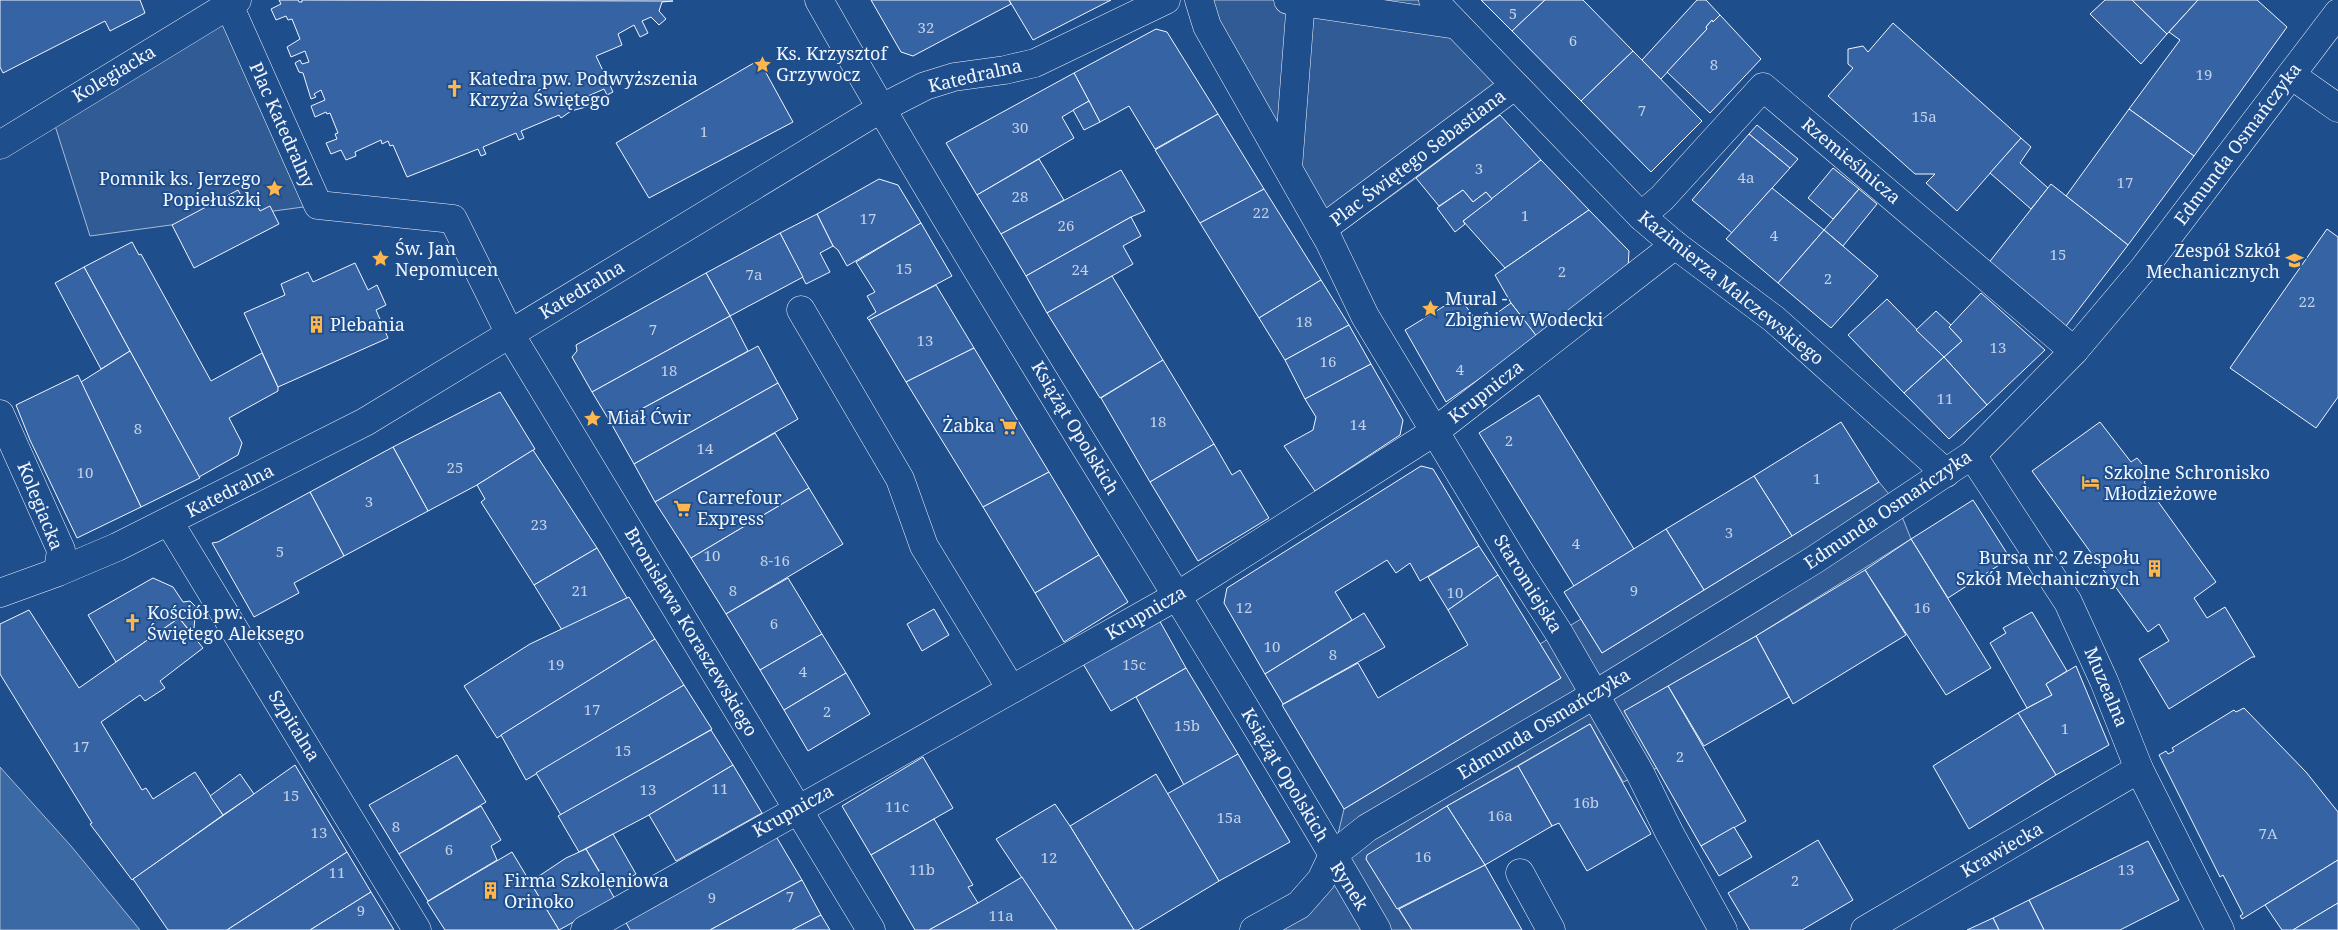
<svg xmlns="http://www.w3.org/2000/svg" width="2338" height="930" font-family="'Noto Serif',serif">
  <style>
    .parking { fill: #305b95; stroke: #a8bbd7 }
    .water { fill: #3b69a3; stroke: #a8bbd7 }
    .building { fill: #3563a3; stroke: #f2f6ff }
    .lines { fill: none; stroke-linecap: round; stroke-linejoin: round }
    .minor-casing { stroke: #f2f6ff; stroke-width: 29 }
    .minor { stroke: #1f4e8c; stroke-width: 28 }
    .labels { text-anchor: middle; stroke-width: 4; stroke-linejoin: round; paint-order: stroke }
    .number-label { font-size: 15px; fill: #c3d1e8 }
    .poi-label { font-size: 18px; fill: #f2f6ff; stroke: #1f4e8c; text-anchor: start }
    .street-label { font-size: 18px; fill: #f2f6ff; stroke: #1f4e8c }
  </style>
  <rect width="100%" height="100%" fill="#1f4e8c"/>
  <!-- parking -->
  <g class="parking">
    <polygon points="1199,0 1433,0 1523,96 1416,178 1329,241"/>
    <polygon points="229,5 318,205 90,236 51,113"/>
    <polygon points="1879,482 1897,504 1911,539 1756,636 1625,711 1657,768 1623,782 1590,724 1447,806 1366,859 1412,930 1254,930 1333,855 1344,809 1561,678 1540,644 1581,619 1602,653"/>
  </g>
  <!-- water -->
  <polygon class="water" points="0,767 71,846 140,930 0,930"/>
  <!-- building -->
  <g class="building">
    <polygon points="0,0 140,0 145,13 110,31 105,21 3,73 0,67"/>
    <polygon points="279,0 298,0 299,2 302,2 302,0 673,1 662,2 659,11 666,19 659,25 651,17 642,21 648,33 640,37 634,25 618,34 622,45 596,56 613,92 607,95 604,89 588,96 591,103 586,107 571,111 561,118 559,115 521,131 524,138 519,140 516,133 483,147 486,154 481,156 478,149 407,177 393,145 390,146 388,141 382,144 381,140 355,152 356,156 346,160 341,150 331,154 326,143 337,139 335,134 338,133 330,113 327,114 326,112 315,117 311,106 325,100 321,90 314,94 316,97 311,99 303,73 299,72 295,63 300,60 302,64 309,62 305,51 291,57 287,47 300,39 292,19 288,20 286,16 276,20 271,9 281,4"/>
    <polygon points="871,0 1009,0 1011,4 913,56 901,52"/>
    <polygon points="1009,0 1111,0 1033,40"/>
    <polygon points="1481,0 1545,0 1512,31"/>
    <polygon points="1545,0 1583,0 1633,51 1581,101 1512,31"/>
    <polygon points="1697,0 1706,0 1720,15 1713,22 1712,20 1706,27 1707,29 1661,79 1642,60"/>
    <polygon points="2105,0 2132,0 2167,34 2141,64 2090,14"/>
    <polygon points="2132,0 2198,0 2167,34"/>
    <polygon points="2198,0 2257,0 2287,27 2194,156 2129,109 2180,40 2169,32"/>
    <polygon points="1720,15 1761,59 1710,113 1667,72 1707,29 1706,27 1712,20 1713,22"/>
    <polygon points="1893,23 2021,138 1957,211 1926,183 1935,174 1915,174 1828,96 1853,68 1848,64 1848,49 1863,46 1868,52"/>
    <polygon points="1156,29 1167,32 1218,114 1155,149 1129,106 1100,122 1074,73"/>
    <polygon points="1633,51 1702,121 1651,172 1581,101"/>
    <polygon points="759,60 793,122 649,198 616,143"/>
    <polygon points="1074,73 1089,101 1062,117 1074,138 977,195 946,143"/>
    <polygon points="1089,101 1100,122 1084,130 1073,110"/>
    <polygon points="2129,109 2194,156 2128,245 2066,196"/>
    <polygon points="1218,114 1264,189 1200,223 1155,150"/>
    <polygon points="1500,115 1541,160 1492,199 1486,192 1473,202 1463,190 1439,206 1416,178"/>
    <polygon points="1757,125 1798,159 1790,168 1749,134"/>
    <polygon points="1749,134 1790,168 1732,233 1692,200"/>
    <polygon points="2021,138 2031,147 2020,163 2048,188 2031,209 1990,173"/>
    <polygon points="1039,159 1064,200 1001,234 977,195"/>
    <polygon points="1541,160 1589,210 1505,268 1463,221"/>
    <polygon points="1833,168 1859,189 1833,219 1808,198"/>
    <polygon points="1121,170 1145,211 1131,217 1026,276 1001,234"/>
    <polygon points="879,179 898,185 921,223 847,266 838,250 833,246 817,214"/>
    <polygon points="2051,184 2128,245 2066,326 1987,265"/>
    <polygon points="1772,188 1824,230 1778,283 1726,239"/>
    <polygon points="1264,189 1321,280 1259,318 1200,223"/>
    <polygon points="1859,189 1877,204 1843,246 1824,230"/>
    <polygon points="238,190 245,203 253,198 260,211 270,206 279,224 194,268 172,225"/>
    <polygon points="1463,190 1473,202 1486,192 1492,199 1463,221 1465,224 1455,232 1437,208"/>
    <polygon points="1589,210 1629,251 1628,269 1538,338 1511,303 1495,275"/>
    <polygon points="817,214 833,246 820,253 830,272 806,284 780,233"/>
    <polygon points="1131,217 1141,236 1123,246 1133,264 1047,313 1026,276"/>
    <polygon points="921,223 952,276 869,320 867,318 876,312 867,296 875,292 856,262"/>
    <polygon points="2327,229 2338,237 2338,397 2316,428 2230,368"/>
    <polygon points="1824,230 1878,276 1831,328 1778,283"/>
    <polygon points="780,233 803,277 730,316 706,273"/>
    <polygon points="132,242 139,255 141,254 211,381 262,353 278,387 278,391 229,418 242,443 238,455 199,477 84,267"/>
    <polygon points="355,263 368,290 377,285 386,305 376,310 388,338 278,387 244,313 285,295 281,284 308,272 313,282"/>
    <polygon points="84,267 130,351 101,369 55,283"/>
    <polygon points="706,273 730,316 592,392 572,357 577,351 576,345"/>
    <polygon points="1112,276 1163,360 1100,398 1047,313"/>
    <polygon points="1321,280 1349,325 1285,360 1259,318"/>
    <polygon points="936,285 974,348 906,382 869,320"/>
    <polygon points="1981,293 2045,350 1987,405 1944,357 1962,341 1949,327"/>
    <polygon points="1459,297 1476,320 1487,312 1490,318 1511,303 1538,338 1446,402 1405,330"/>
    <polygon points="1887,299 1944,357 1904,393 1848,335"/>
    <polygon points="1936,311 1951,325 1949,327 1962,341 1944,357 1916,330"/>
    <polygon points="730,316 748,351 612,425 592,392"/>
    <polygon points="1349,325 1371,364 1305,399 1285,360"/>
    <polygon points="758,346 778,383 634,464 612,425"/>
    <polygon points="974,348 1049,472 983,507 906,382"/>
    <polygon points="130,351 200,478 141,507 81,382"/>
    <polygon points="1944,357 1987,405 1949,439 1904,393"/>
    <polygon points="1163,360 1214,444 1150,482 1101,398"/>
    <polygon points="1371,364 1403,420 1400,435 1315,491 1284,446 1313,430 1316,417 1305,399"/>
    <polygon points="78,375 141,507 77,538 30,440 16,405"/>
    <polygon points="778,383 798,419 655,502 634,464"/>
    <polygon points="500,392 535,449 477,485 428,511 393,447"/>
    <polygon points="1539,395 1634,549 1574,586 1479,433"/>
    <polygon points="1841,422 1879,482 1792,536 1754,476"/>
    <polygon points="2100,422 2131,462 2137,458 2152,476 2144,482 2216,582 2194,598 2207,618 2225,607 2255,657 2252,657 2169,709 2139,659 2169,641 2159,624 2148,632 2032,471"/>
    <polygon points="775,433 809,488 691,558 655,502"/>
    <polygon points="1214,444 1232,475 1240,470 1269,518 1198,561 1150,482"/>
    <polygon points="393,447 428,511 344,556 310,492"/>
    <polygon points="533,450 597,548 534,585 481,502 485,499 477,485"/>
    <polygon points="1421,466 1433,469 1479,546 1420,581 1410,563 1396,573 1387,560 1335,592 1352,620 1265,674 1224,603 1227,588"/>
    <polygon points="1049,472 1099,555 1035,593 983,507"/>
    <polygon points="1754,476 1792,536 1704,590 1666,529"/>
    <polygon points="809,488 843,544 726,614 691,558"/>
    <polygon points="310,492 344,556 294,583 299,593 254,617 212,543 218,542"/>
    <polygon points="1973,500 2010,558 1948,598 1911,539"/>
    <polygon points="1666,529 1704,590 1602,653 1564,592"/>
    <polygon points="1911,539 1991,668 1946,695 1865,570"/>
    <polygon points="1479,546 1498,575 1448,610 1428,577"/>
    <polygon points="597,548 627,598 562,630 534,585"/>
    <polygon points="1099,555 1128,602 1064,642 1035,593"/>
    <polygon points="1865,570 1906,635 1793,704 1756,636"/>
    <polygon points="1498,575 1561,678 1344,809 1282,705 1358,663 1378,698 1468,645 1448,610"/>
    <polygon points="153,578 173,587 183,602 190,601 196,607 194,628 190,631 179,618 116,662 88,615"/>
    <polygon points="788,578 822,634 760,670 726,614"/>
    <polygon points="629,597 655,639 497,738 464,686 530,644"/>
    <polygon points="934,609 949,635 922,651 907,624"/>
    <polygon points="29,610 79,688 179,618 203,648 160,681 165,688 145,701 140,695 101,722 142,790 146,788 153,799 195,772 223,815 132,880 90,824 92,823 0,674 0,624"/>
    <polygon points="2032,612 2067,671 2046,684 2052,695 2027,708 1990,643 2006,633 2003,628"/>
    <polygon points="1364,613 1385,647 1283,704 1265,674"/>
    <polygon points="1158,618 1186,668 1111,711 1082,662"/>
    <polygon points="822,634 846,673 784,710 760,670"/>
    <polygon points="1756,636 1789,697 1704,746 1668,686"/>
    <polygon points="655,639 684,685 526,780 501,735"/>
    <polygon points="2076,666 2109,745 2056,775 2018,713 2052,695 2046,684"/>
    <polygon points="1186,668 1238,754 1184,785 1136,697"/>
    <polygon points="846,673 870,714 808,751 784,710"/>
    <polygon points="684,685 712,729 561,815 536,773"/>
    <polygon points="1668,686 1746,821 1701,846 1624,711"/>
    <polygon points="2244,708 2306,772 2338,812 2338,860 2242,919 2240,916 2243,914 2223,875 2220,877 2159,755 2166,751 2168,754 2174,751 2172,748 2234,710 2236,712"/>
    <polygon points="2018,713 2056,775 1969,829 1933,766"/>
    <polygon points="1590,724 1651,834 1587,871 1559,823 1552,826 1518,766"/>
    <polygon points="711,730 733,765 649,815 579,852 558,816"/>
    <polygon points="1238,754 1290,842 1219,881 1167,794"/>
    <polygon points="457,755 486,802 399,854 369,805"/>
    <polygon points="923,757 953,808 871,855 842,806"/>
    <polygon points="295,765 347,852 227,930 168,930 133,879"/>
    <polygon points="733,765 762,813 676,861 649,815"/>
    <polygon points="1518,766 1552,826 1485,865 1447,806"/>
    <polygon points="240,774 254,794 223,815 210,796"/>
    <polygon points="1156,774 1219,881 1138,930 1134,930 1070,826"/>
    <polygon points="1055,804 1070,826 1134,930 1057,930 996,839"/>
    <polygon points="481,806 501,840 491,846 497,860 428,901 399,854"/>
    <polygon points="1447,806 1485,865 1397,909 1366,859 1367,855"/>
    <polygon points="934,819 973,885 968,887 978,903 929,930 915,930 871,855"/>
    <polygon points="1734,827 1752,857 1719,876 1701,846"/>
    <polygon points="774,833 802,880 710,930 630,930 623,917"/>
    <polygon points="613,834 636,874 610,889 586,849"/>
    <polygon points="1818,840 1853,900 1802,930 1750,930 1728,893"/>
    <polygon points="2148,841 2179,900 2120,930 2044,930 2029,900"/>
    <polygon points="586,849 615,899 559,930 530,882 566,858"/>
    <polygon points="347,852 371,892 310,930 227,930"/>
    <polygon points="512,852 559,930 445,930 427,902"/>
    <polygon points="2338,860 2338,903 2293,930 2282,930 2265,905"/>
    <polygon points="1485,865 1522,930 1412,930 1399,909"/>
    <polygon points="1022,877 1057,930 929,930 978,903"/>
    <polygon points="802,880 821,915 792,930 710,930"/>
    <polygon points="371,892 394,930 310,930"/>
    <polygon points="2029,900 2044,930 1999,930 1993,918"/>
    <polygon points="2338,903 2338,930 2293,930 2301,925"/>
    <polygon points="821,915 830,930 792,930"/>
    <polygon points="1993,918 1999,930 1967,930"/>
  </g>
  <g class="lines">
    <defs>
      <g id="minor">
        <polyline points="237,0 229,5 318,205 453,219 510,334 871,930"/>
        <path d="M819,0C997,315 1196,617 1377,930"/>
        <polyline points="1199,0 1207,26 1329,241 1365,316 1516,566 1559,633 1640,773 1669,832 1723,930"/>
        <polyline points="1288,0 1457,25"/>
        <polyline points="1433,0 1641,216 1675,245 1774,319 1946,473"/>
        <polyline points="2291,75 2338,108"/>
        <polyline points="0,145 229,5"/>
        <polyline points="1288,168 1301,0"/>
        <polyline points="1641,216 1662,198 1763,87 2074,351"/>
        <polyline points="1322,229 1514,86"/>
        <polyline points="801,310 900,479 924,546 1011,689"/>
        <polyline points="0,414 61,550 58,572"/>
        <polyline points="1972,455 2068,602 2104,681 2139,769 2220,930"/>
        <polyline points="169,522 417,930"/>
        <polyline points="0,593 58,572 117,547 365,422 880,109 925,86 954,77 1005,70 1035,63 1166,0"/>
        <polyline points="1520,873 1551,930"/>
        <polyline points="585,930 1177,596 1434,432 1675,245"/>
        <polyline points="1254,930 1299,905 1321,880 1333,855 1367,828 1594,695 1814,560 1972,455 2074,351 2144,268 2338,13"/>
        <polyline points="1865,930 2139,769"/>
      </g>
    </defs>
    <!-- minor casing -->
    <use href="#minor" class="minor-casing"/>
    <!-- minor -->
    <use href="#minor" class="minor"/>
  </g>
  <!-- icons -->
  <defs>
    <symbol id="sight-bare" viewBox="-9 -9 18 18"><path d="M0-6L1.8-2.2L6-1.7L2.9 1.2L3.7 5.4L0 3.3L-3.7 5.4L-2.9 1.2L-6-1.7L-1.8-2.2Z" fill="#ffb74d" stroke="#1f4e8c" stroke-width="2.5" paint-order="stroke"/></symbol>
    <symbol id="church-bare" viewBox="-9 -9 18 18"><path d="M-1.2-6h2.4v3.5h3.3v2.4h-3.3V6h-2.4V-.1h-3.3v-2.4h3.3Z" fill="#ffb74d" stroke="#1f4e8c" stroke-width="2.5" paint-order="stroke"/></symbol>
    <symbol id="school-bare" viewBox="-9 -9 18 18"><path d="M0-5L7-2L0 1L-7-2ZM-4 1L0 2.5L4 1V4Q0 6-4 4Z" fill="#ffb74d" stroke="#1f4e8c" stroke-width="2.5" paint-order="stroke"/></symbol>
    <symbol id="building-bare" viewBox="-9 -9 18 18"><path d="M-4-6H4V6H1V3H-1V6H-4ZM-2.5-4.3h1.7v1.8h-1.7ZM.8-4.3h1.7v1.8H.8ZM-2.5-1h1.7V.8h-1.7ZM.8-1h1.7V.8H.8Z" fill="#ffb74d" stroke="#1f4e8c" stroke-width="2.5" paint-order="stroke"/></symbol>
    <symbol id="supermarket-bare" viewBox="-9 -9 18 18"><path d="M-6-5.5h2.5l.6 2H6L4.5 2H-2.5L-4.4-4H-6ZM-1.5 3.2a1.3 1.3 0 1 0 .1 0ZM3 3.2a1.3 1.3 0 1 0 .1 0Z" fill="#ffb74d" stroke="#1f4e8c" stroke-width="2.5" paint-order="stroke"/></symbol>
    <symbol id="hotel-bare" viewBox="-9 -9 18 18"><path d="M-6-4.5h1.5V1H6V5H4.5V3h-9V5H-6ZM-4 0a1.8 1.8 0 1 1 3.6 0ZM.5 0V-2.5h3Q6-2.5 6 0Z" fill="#ffb74d" stroke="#1f4e8c" stroke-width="2.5" paint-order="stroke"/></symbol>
  </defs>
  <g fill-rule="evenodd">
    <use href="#sight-bare" x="750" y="52" width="25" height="25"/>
    <use href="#church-bare" x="442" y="76" width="25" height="25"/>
    <use href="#sight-bare" x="262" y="176" width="25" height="25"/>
    <use href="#sight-bare" x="368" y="246" width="25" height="25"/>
    <use href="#school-bare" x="2282" y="248" width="25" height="25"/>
    <use href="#sight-bare" x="1418" y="296" width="25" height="25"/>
    <use href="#building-bare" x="304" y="312" width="25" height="25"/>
    <use href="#sight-bare" x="580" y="406" width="25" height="25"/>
    <use href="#supermarket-bare" x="996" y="414" width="25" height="25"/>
    <use href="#hotel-bare" x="2078" y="470" width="25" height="25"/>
    <use href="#supermarket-bare" x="670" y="496" width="25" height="25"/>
    <use href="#building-bare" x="2142" y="556" width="25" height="25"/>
    <use href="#church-bare" x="120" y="610" width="25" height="25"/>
    <use href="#building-bare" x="478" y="878" width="25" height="25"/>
  </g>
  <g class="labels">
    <!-- number labels -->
    <g class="number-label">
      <text x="1513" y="19">5</text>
      <text x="926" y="33">32</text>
      <text x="1573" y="46">6</text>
      <text x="1714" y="70">8</text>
      <text x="2204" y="80">19</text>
      <text x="1642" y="116">7</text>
      <text x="1924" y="122">15a</text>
      <text x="1020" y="133">30</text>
      <text x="704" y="137">1</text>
      <text x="1479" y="174">3</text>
      <text x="1746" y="183">4a</text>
      <text x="2125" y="188">17</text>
      <text x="1020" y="202">28</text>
      <text x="1261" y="218">22</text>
      <text x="1525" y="221">1</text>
      <text x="868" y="224">17</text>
      <text x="1066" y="231">26</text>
      <text x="1774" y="241">4</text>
      <text x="2058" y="260">15</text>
      <text x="904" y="274">15</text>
      <text x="1080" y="275">24</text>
      <text x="1562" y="277">2</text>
      <text x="754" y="280">7a</text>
      <text x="1828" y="284">2</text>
      <text x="2307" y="307">22</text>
      <text x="1304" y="327">18</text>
      <text x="653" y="335">7</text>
      <text x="925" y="346">13</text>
      <text x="1998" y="353">13</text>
      <text x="1328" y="367">16</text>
      <text x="1460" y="375">4</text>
      <text x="669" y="376">18</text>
      <text x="1945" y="404">11</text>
      <text x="1158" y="427">18</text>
      <text x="1358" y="430">14</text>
      <text x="138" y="434">8</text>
      <text x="1509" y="446">2</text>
      <text x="705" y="454">14</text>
      <text x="455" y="473">25</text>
      <text x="85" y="478">10</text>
      <text x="1817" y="484">1</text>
      <text x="369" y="507">3</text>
      <text x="539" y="530">23</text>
      <text x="1729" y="538">3</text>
      <text x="1576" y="549">4</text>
      <text x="280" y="557">5</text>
      <text x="712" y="561">10</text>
      <text x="775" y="566">8-16</text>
      <text x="580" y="596">21</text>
      <text x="733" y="596">8</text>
      <text x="1634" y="596">9</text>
      <text x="1455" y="598">10</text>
      <text x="1244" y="613">12</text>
      <text x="1922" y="613">16</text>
      <text x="774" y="629">6</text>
      <text x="1272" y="652">10</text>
      <text x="1333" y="660">8</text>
      <text x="556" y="670">19</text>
      <text x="1134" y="670">15c</text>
      <text x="803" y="677">4</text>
      <text x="592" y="715">17</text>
      <text x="827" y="717">2</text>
      <text x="1187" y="731">15b</text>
      <text x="2065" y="734">1</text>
      <text x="81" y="752">17</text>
      <text x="623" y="756">15</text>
      <text x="1680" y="762">2</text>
      <text x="720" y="794">11</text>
      <text x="648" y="795">13</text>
      <text x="291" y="801">15</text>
      <text x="1586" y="808">16b</text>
      <text x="897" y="812">11c</text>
      <text x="1500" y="821">16a</text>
      <text x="1229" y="823">15a</text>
      <text x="396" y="832">8</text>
      <text x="319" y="838">13</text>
      <text x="2268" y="839">7A</text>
      <text x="449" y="855">6</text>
      <text x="1423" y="862">16</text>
      <text x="1049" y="863">12</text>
      <text x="922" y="875">11b</text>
      <text x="2126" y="875">13</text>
      <text x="337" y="878">11</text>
      <text x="1795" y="886">2</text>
      <text x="790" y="902">7</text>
      <text x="712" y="903">9</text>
      <text x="361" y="916">9</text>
      <text x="1001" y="921">11a</text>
    </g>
    <!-- poi labels -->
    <g class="poi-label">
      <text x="776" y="60">Ks. Krzysztof<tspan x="776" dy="21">Grzywocz</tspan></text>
      <text x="469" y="85">Katedra pw. Podwyższenia<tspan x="469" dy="21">Krzyża Świętego</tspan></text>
      <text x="261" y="185" text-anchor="end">Pomnik ks. Jerzego<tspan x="261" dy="21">Popiełuszki</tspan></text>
      <text x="395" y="255">Św. Jan<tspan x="395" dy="21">Nepomucen</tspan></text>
      <text x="2280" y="257" text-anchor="end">Zespół Szkół<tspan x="2280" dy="21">Mechanicznych</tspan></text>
      <text x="1445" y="305">Mural -<tspan x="1445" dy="21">Zbigniew Wodecki</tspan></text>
      <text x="330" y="331">Plebania</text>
      <text x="607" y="424">Miał Ćwir</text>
      <text x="995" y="432" text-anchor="end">Żabka</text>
      <text x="2104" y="479">Szkolne Schronisko<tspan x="2104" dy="21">Młodzieżowe</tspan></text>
      <text x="697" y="504">Carrefour<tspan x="697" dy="21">Express</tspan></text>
      <text x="2140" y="564" text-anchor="end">Bursa nr 2 Zespołu<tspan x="2140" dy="21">Szkół Mechanicznych</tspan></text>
      <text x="147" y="619">Kościół pw.<tspan x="147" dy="21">Świętego Aleksego</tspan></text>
      <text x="504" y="887">Firma Szkoleniowa<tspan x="504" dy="21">Orinoko</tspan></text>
    </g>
    <!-- street labels -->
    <g class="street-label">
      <text transform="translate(114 74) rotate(-31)" y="6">Kolegiacka</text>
      <text transform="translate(975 76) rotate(-13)" y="6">Katedralna</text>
      <text transform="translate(282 125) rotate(66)" y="6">Plac Katedralny</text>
      <text transform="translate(2238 144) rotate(-53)" y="6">Edmunda Osmańczyka</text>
      <text transform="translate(1418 158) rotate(-37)" y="6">Plac Świętego Sebastiana</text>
      <text transform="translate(1851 161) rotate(40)" y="6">Rzemieślnicza</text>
      <text transform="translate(1731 288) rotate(39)" y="6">Kazimierza Malczewskiego</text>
      <text transform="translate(582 290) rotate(-31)" y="6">Katedralna</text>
      <text transform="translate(1486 392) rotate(-38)" y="6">Krupnicza</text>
      <text transform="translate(1075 428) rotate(59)" y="6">Książąt Opolskich</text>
      <text transform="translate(230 491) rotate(-27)" y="6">Katedralna</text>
      <text transform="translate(40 506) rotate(68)" y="6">Kolegiacka</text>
      <text transform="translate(1888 510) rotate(-34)" y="6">Edmunda Osmańczyka</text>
      <text transform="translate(1528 584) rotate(58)" y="6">Staromiejska</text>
      <text transform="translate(1146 613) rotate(-30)" y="6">Krupnicza</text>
      <text transform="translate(691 632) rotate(59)" y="6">Bronisława Koraszewskiego</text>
      <text transform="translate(2106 687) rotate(67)" y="6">Muzealna</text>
      <text transform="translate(1544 724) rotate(-31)" y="6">Edmunda Osmańczyka</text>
      <text transform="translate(294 726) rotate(58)" y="6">Szpitalna</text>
      <text transform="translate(1285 775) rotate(59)" y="6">Książąt Opolskich</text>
      <text transform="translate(793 811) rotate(-29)" y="6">Krupnicza</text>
      <text transform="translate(2002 850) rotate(-30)" y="6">Krawiecka</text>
      <text transform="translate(1349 886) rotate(57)" y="6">Rynek</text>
    </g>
  </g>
</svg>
